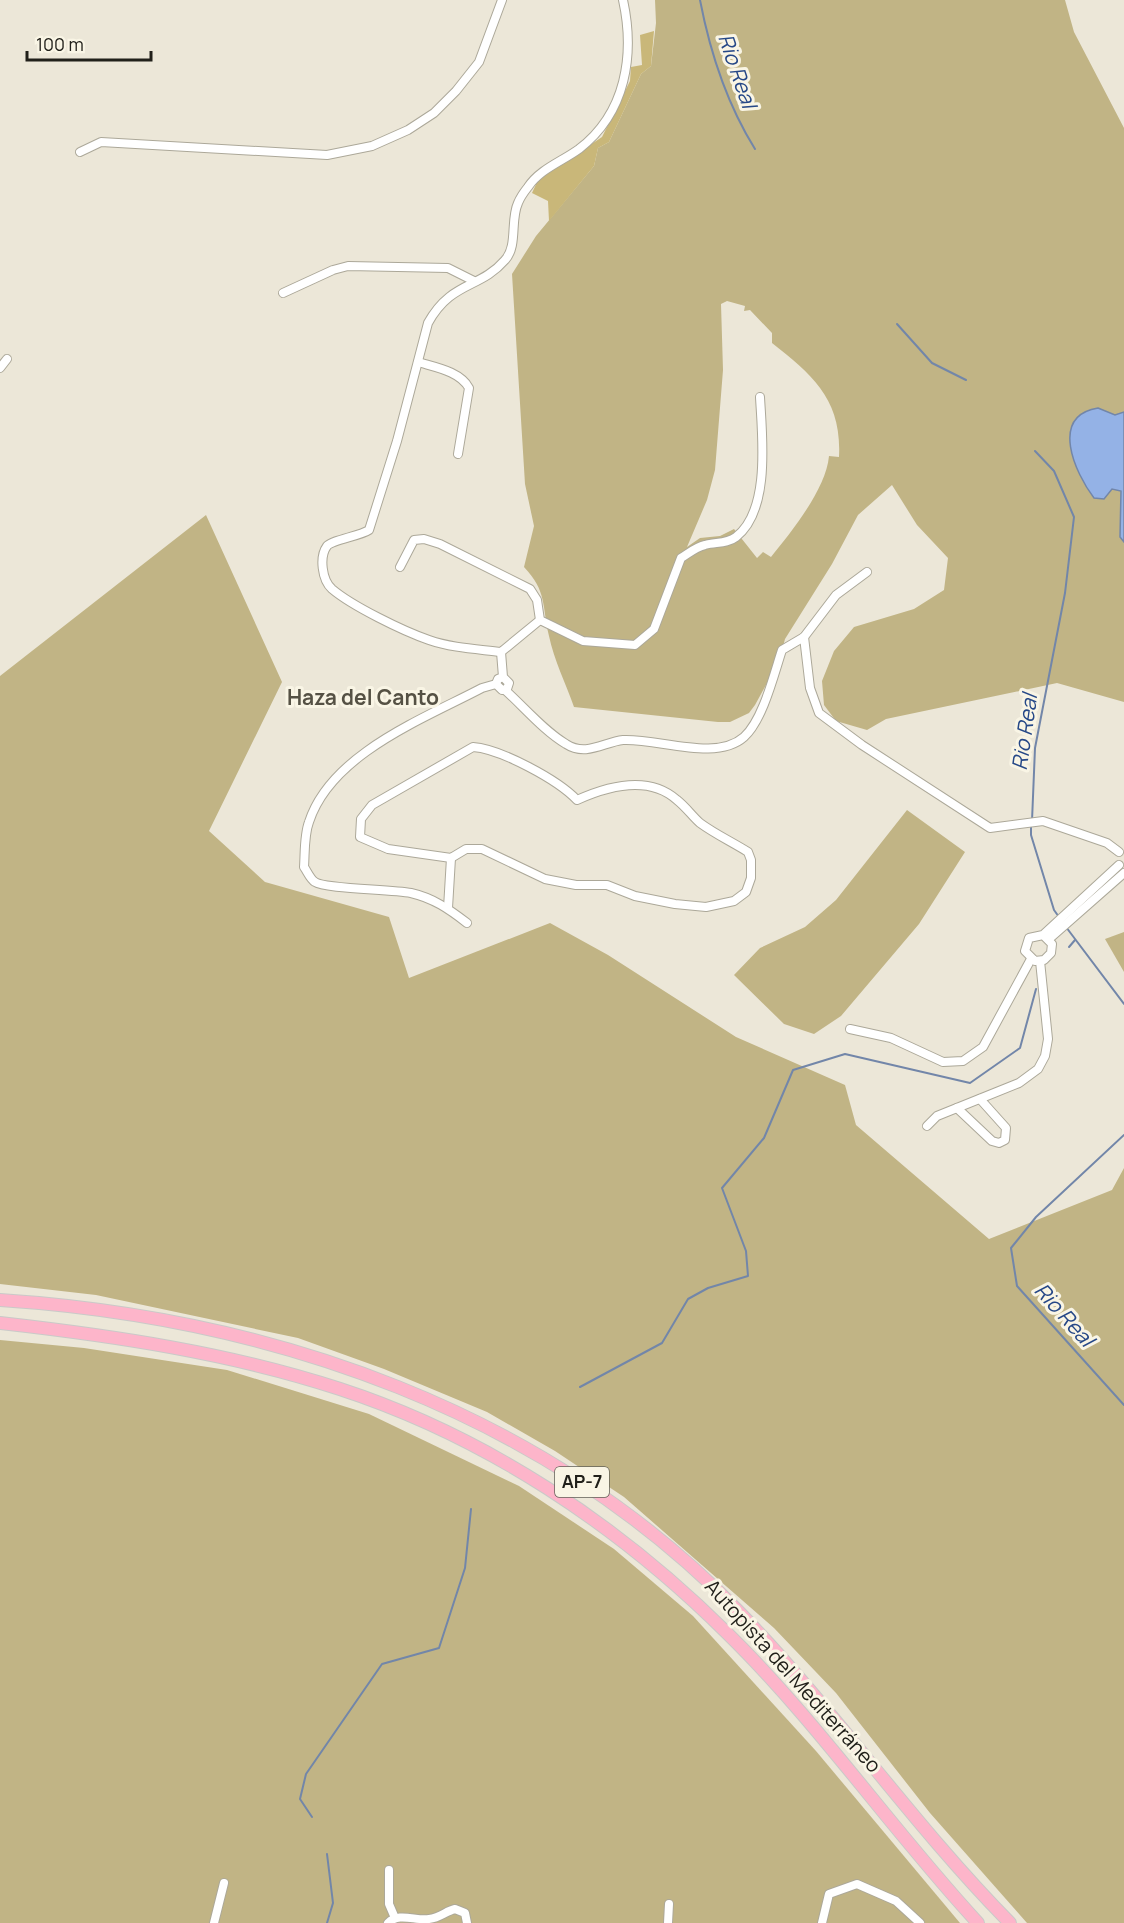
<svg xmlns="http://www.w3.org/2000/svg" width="1124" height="1923" font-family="Manrope,sans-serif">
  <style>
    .green { fill: #c1b485; fill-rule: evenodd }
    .forest { fill: #c9b779 }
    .water { fill: #94b2e6; stroke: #7286a9; stroke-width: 1.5 }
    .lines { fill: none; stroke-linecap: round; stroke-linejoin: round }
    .stream { stroke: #7286a9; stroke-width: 2 }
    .minor-casing { stroke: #aca899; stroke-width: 10 }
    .highway-casing { stroke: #cac9c8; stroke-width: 14 }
    .minor { stroke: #fff; stroke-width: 8 }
    .highway { stroke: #fdb5ca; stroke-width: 12 }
    .labels { text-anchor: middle; stroke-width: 6; stroke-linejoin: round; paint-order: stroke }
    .shield { fill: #f9f5e5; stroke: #626057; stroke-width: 1.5 }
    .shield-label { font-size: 18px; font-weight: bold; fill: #21201a }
    .street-label { font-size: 20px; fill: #21201a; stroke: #f9f5e5 }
    .water-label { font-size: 21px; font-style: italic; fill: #264887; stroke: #f9f5e5 }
    .neighbourhood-label { font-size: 21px; font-weight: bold; fill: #555144; stroke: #f9f5e5 }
  </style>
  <rect width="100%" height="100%" fill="#ece7d8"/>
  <!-- green -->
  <g class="green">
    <path d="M655,0H1065L1074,32L1124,128V702L1057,683L886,719L867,730L836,721L824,705L822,681L834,651L854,627L914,609L944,590L948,558L917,525L892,485L858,515L832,564L785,639L779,661L755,705L749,713L730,722H718L574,707C566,684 554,660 549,636C542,606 547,591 524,567L534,526L525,484L512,274L536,236L594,166L598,148L609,142L641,74L651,66L656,23ZM727,301L745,306L744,311L750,310L772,333V343C813,375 842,400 839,457L829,456C826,489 792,531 771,557L763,552L757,558L734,529L720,536L700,538L687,547L707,500L715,470L723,370L721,304Z"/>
    <polygon points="206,515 282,682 209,831 265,882 389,917 409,978 550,923 608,955 736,1037 845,1085 856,1125 989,1239 1112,1190 1124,1168 1124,1923 1027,1923 930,1813 836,1693 774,1628 624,1497 555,1451 487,1412 384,1369 298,1338 96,1295 0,1284 0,676"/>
    <polygon points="907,810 965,852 919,924 841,1016 814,1034 784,1024 734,975 760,948 805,927 836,900"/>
    <polygon points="1124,932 1124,972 1105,939"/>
    <polygon points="0,1340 84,1348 227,1370 369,1414 519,1486 614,1549 693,1616 816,1751 960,1923 0,1923"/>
  </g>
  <!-- forest -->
  <polygon class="forest" points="654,31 651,66 641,74 609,142 598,148 594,166 549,221 548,201 532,193 538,180 602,137 630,81 631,67 642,65 640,35"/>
  <!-- water -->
  <path class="water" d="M1098,408L1115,415L1124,412V542L1120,537L1121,491L1112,489L1104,499L1094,498C1075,473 1049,416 1098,408Z"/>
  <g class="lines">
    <!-- stream -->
    <g class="stream">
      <path d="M700,0C710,52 727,104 755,149"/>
      <polyline points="897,324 932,363 966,380"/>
      <polyline points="1032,821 1035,748 1065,593 1074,517 1054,471 1035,451"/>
      <polyline points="1031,826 1031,835 1054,910 1059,917"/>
      <polyline points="1066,927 1124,1004"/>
      <polyline points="1069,947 1075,940"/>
      <polyline points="1124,1135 1036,1217 1011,1248 1017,1286 1124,1405"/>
      <polyline points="580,1387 662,1343 688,1299 708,1288 748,1276 746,1251 722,1188 764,1138 793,1070 845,1054 970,1083 1020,1048 1036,989"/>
      <polyline points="312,1817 300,1799 306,1774 382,1664 439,1648 465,1568 471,1509"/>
      <polyline points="327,1923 333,1903 327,1854"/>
    </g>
    <defs>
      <g id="minor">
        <polyline points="80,152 101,142 327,155 372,146 408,130 434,113 456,91 479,62 502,0"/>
        <polyline points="283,293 333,270 348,266 448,268 474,281"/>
        <path d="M418,362C434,367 460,371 469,388L458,454"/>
        <polyline points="0,368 7,359"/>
        <path d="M400,567L414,540L424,539L440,544L530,589L537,600L540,620L583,641L635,645L654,629L681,558C689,553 696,547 705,545C716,542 727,544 736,537C771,510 762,435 760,397"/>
        <path d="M540,620L501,652C477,649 452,648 429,640C403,631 352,606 332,589C322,580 319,557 327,546C332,540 360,536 369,530L397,441L428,323C451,281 480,289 505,260C518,246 510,220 518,203C520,198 524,192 528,187C540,169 561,162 579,149C626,113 635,55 623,0"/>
        <polyline points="804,637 810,688 819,713 862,745 990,828 1043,821 1107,843 1119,852"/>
        <polyline points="501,652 503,677 509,683 507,689 502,690 496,684 498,679 503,677"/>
        <path d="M505,690C524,707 544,731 566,744C586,757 604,742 623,740C658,738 716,762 744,737C763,720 774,674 782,650L804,637L836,595L867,572"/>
        <path d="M473,747C501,749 558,780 577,800C608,786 649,775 677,800C686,807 692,816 700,823C715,834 732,842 748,852L751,860V878L746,892L734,901L706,907L675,904L635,896L607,885H576L545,879L482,849H466L451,858L388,849L360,837L361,819L372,805Z"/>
        <polyline points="448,908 451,858"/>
        <path d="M467,923C449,909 433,898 411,893C391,889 325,889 315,882C310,879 307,871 304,867C305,853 304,835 309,822C331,754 423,719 482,688L496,684"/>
        <polyline points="1043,935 1052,944 1051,953 1044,960 1035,961 1025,951 1029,938 1043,935 1119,865"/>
        <polyline points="1049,939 1124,873"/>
        <polyline points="850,1029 891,1038 943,1062 963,1061 983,1047 1031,959"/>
        <polyline points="957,1108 992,1141 999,1143 1005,1140 1006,1128 980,1099"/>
        <polyline points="927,1126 937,1116 1019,1083 1038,1069 1045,1056 1048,1039 1040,961"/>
        <polyline points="389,1870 389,1904 395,1918"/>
        <polyline points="214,1923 224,1883"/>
        <path d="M388,1923C399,1912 415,1921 429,1919C440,1918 446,1911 455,1909L465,1913L467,1923"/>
        <polyline points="668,1923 669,1904"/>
        <polyline points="822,1923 829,1894 857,1884 896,1901 920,1923"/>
      </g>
      <g id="highway">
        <path d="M0,1300C273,1318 543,1411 737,1610C834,1709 913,1825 1010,1923"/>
        <path d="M0,1323C115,1336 230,1353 340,1389C487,1437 618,1525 727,1633C818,1722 891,1829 978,1923"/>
      </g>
    </defs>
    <!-- minor casing -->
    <use href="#minor" class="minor-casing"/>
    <!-- highway casing -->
    <use href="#highway" class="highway-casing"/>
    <!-- minor -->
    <use href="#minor" class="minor"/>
    <!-- highway -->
    <use href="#highway" class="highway"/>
  </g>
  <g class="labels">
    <!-- shield labels -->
    <rect class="shield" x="555" y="1467" width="54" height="30" rx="4.5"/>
    <g class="shield-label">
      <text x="582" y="1488">AP-7</text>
    </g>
    <!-- street labels -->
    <g class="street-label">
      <text transform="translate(793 1676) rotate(48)" y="7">Autopista del Mediterráneo</text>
    </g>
    <!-- water labels -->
    <g class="water-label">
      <text transform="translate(737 71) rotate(71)" y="7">Rio Real</text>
      <text transform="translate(1025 732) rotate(-82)" y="7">Rio Real</text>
      <text transform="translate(1064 1315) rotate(48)" y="7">Rio Real</text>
    </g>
    <!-- neighbourhood labels -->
    <g class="neighbourhood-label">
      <text x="363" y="705">Haza del Canto</text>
    </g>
  </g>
  <!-- scale -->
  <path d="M27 51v9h124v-9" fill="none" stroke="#21201a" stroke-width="3"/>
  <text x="36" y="51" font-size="18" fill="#21201a" stroke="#f9f5e5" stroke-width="4.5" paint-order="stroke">100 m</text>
</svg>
